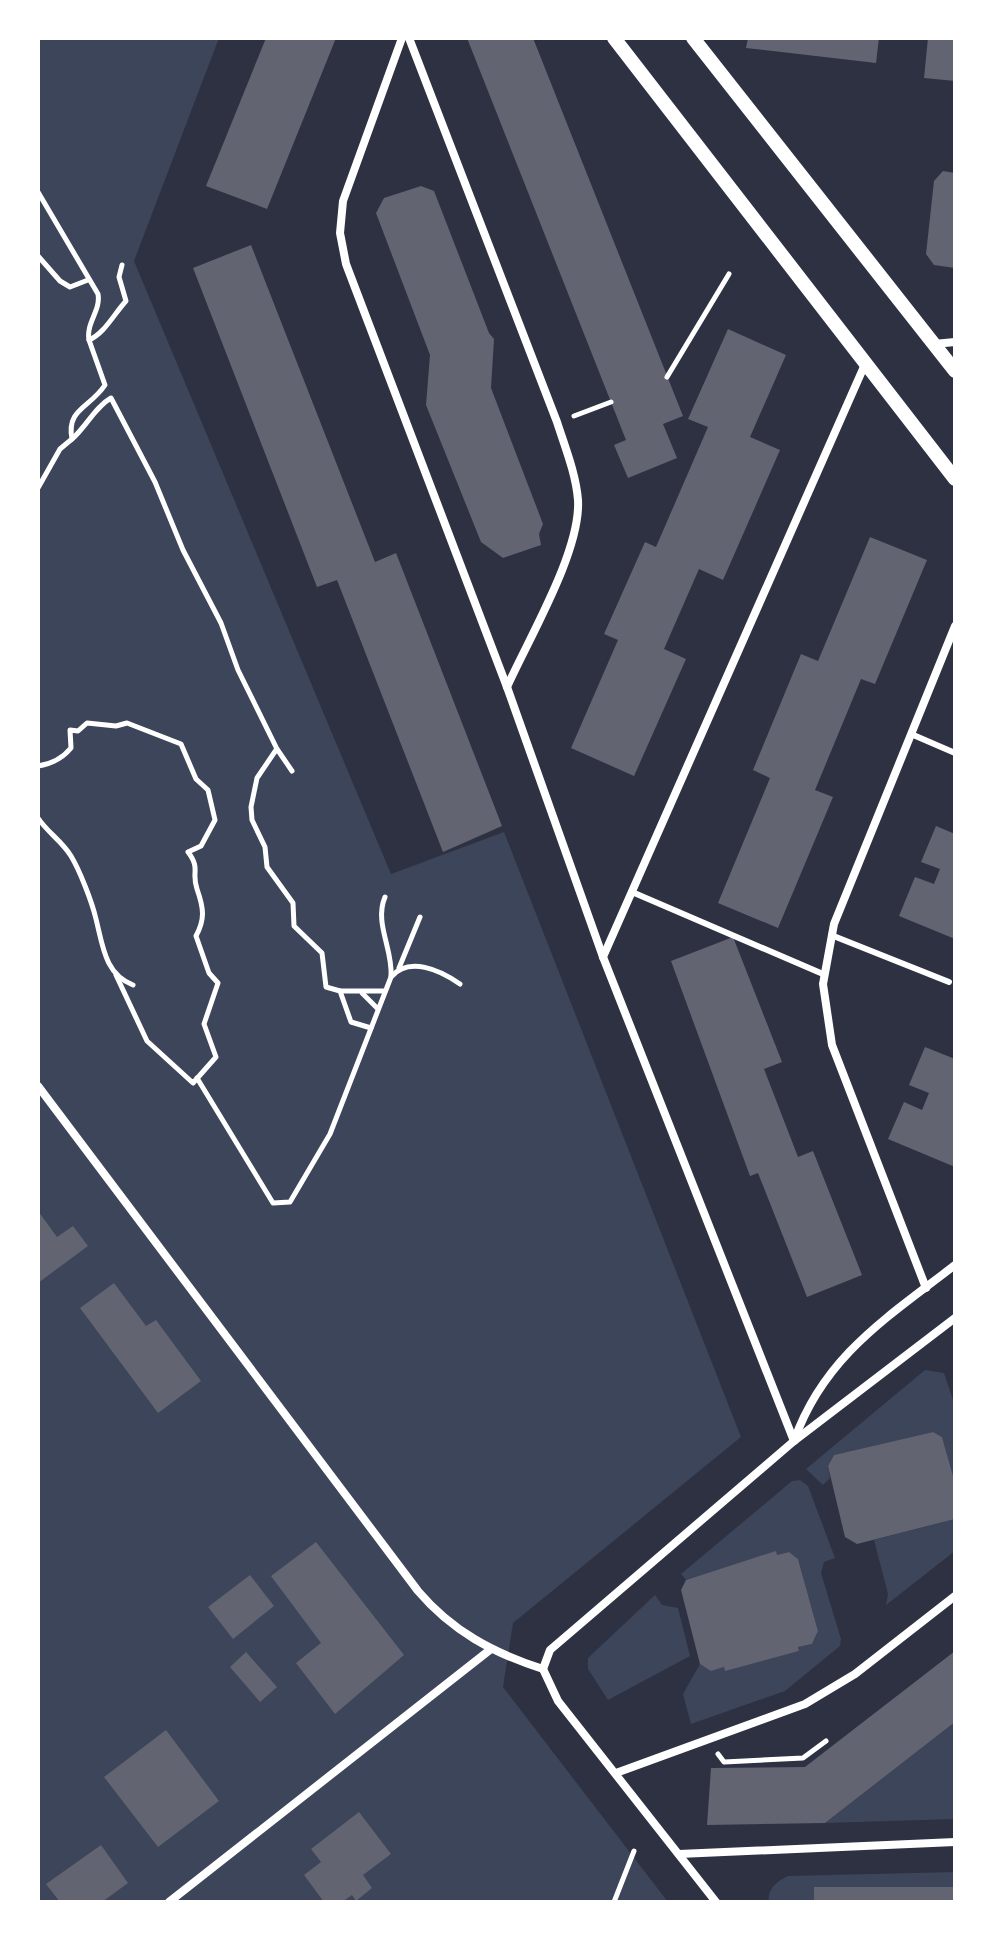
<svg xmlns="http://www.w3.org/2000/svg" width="993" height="1940" font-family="Ubuntu,sans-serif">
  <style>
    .green { fill: #3c4559 }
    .building { fill: #626471 }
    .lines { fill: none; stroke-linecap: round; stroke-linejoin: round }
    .path { stroke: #fff; stroke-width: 5 }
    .service { stroke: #fff; stroke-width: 6 }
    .minor { stroke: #fff; stroke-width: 8 }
    .tertiary { stroke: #fff; stroke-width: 14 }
  </style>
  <rect width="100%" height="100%" fill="#2d3142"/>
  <!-- green -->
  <g class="green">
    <polygon points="38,38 219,38 134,261 391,874 504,832 741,1437 513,1623 503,1687 668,1902 38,1902"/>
    <polygon points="925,1370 944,1373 955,1406 955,1483 942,1437 933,1432 834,1455 828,1466 830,1478 823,1485 806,1469"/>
    <polygon points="800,1480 808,1486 835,1558 824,1562 821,1573 841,1639 840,1646 785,1691 691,1724 683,1694 700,1664 711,1670 724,1667 725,1670 799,1651 798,1647 812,1644 818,1631 798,1559 789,1552 777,1555 775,1552 686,1580 681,1574 792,1481"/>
    <polygon points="955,1519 955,1551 886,1605 888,1594 874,1540"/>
    <polygon points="655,1595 662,1605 678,1608 690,1656 608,1700 588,1669 588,1658"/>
    <polygon points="955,1722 955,1819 825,1823"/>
    <path d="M955,1872V1887H814V1902H769C767,1889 777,1881 788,1876Z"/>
  </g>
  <!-- building -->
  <g class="building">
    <polygon points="266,38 336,38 267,209 206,186"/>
    <polygon points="467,38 533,38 683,416 663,424 677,458 628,478 614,445 626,440"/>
    <polygon points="748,38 879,38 876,63 746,48"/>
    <polygon points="928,38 955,38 955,81 924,78"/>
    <polygon points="943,171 955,173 955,268 934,265 926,254 934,181"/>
    <polygon points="421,186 434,191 489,333 494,339 491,388 543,524 539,534 541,545 503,558 481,542 426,405 430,355 376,213 384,198"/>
    <polygon points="251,245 375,562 396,553 502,826 443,852 337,580 317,587 193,268"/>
    <polygon points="728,329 786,355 750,437 780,450 723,580 699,569 664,649 686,659 634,776 571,748 618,640 604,634 645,542 656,547 708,427 688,419"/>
    <polygon points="870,537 927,560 875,684 861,679 815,790 833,797 778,928 718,903 770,778 753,770 801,654 818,661"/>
    <polygon points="936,826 955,834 955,939 899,916 915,877 934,884 940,869 921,862"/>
    <polygon points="733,937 782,1062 764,1069 798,1157 813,1151 862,1275 807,1297 758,1173 750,1176 671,961"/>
    <polygon points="925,1047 955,1059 955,1167 888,1139 904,1102 922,1110 929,1093 909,1085"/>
    <polygon points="38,1211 57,1237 73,1226 88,1246 38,1283"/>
    <polygon points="114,1283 146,1326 156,1320 201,1381 158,1413 80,1308"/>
    <polygon points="933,1432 942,1437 955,1483 955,1519 857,1544 845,1537 828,1466 834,1455"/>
    <polygon points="316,1542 404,1655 335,1714 296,1663 321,1643 271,1576"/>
    <polygon points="776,1551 777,1555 789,1552 798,1559 818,1631 812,1644 798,1647 799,1651 725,1671 724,1667 711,1671 700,1664 681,1590 686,1580"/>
    <polygon points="250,1575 274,1606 233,1639 208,1607"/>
    <polygon points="955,1651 955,1722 825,1823 707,1825 711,1768 805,1767"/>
    <polygon points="246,1652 277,1687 260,1702 230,1667"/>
    <polygon points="166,1730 219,1801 158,1847 104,1777"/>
    <polygon points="359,1812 391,1854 363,1875 372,1888 356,1901 352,1895 342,1902 324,1902 304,1875 321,1862 311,1849"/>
    <polygon points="101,1845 128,1883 102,1902 60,1902 46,1884"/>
    <rect x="814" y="1887" width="141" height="15"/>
  </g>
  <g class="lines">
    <!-- path -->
    <g class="path">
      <path d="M38,192L98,294C101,311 86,322 89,340"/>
      <polyline points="38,256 60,281 70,287 88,280"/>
      <polyline points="667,377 729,274"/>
      <polyline points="574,416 611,402"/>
      <path d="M72,439C86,427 95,407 111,398L155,482L183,550L221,623L238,670L277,749L292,771"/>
      <path d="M38,488L60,449L72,439C66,409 90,408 105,385L89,340C104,334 114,314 126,301L119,277L122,265"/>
      <polyline points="276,750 257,778 251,807 252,820 265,847 267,867 293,903 294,926 322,953 326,987 340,991 351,1022 371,1028"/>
      <path d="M38,766C51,764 62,759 71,748L70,730L78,731L87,723L116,726L127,723L181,744L196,779L208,790L215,820L201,846L188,852C201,869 191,872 197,889C204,909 205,919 196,936L209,973L218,983L204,1024L216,1057L193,1083L147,1041L116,975"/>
      <path d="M38,818C47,832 62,841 71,856C80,871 92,902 96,919C103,947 105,974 133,985"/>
      <path d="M385,897C374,923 393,949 391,976"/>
      <polyline points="399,968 420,917"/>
      <polyline points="340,991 385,991"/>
      <polyline points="362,993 378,1009"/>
      <path d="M197,1078L273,1203L290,1202L330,1134L391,977C409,956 440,970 460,984"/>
      <polyline points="718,1754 724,1762 803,1758 826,1741"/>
      <polyline points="614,1902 634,1851"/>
    </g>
    <!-- service -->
    <g class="service">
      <polyline points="911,734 955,753"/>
      <polyline points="632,892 823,974"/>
      <polyline points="831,935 949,982"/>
    </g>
    <!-- minor -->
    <g class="minor">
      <polyline points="402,38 343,201 340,233 346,264 507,687 603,957 794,1441"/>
      <path d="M409,38L557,422C565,447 576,474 578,500C581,551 529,638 507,687"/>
      <polyline points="934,344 955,342"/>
      <polyline points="603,957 866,362"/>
      <path d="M38,1086L418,1591C452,1631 493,1653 543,1669"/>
      <polyline points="926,1288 832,1045 823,984 834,924 955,626"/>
      <path d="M794,1441C824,1356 888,1317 955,1265"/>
      <polyline points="543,1669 550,1650 794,1441 955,1318"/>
      <polyline points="543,1669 558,1701 716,1902"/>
      <polyline points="616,1773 805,1704 855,1674 955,1596"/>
      <polyline points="679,1854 955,1842"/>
      <polyline points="169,1902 491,1649"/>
    </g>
    <!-- tertiary -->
    <g class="tertiary">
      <polyline points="614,38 955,479"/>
      <polyline points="693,38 955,371"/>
    </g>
  </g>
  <!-- border -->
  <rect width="993" height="1940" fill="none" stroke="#ffffff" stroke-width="80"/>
</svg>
